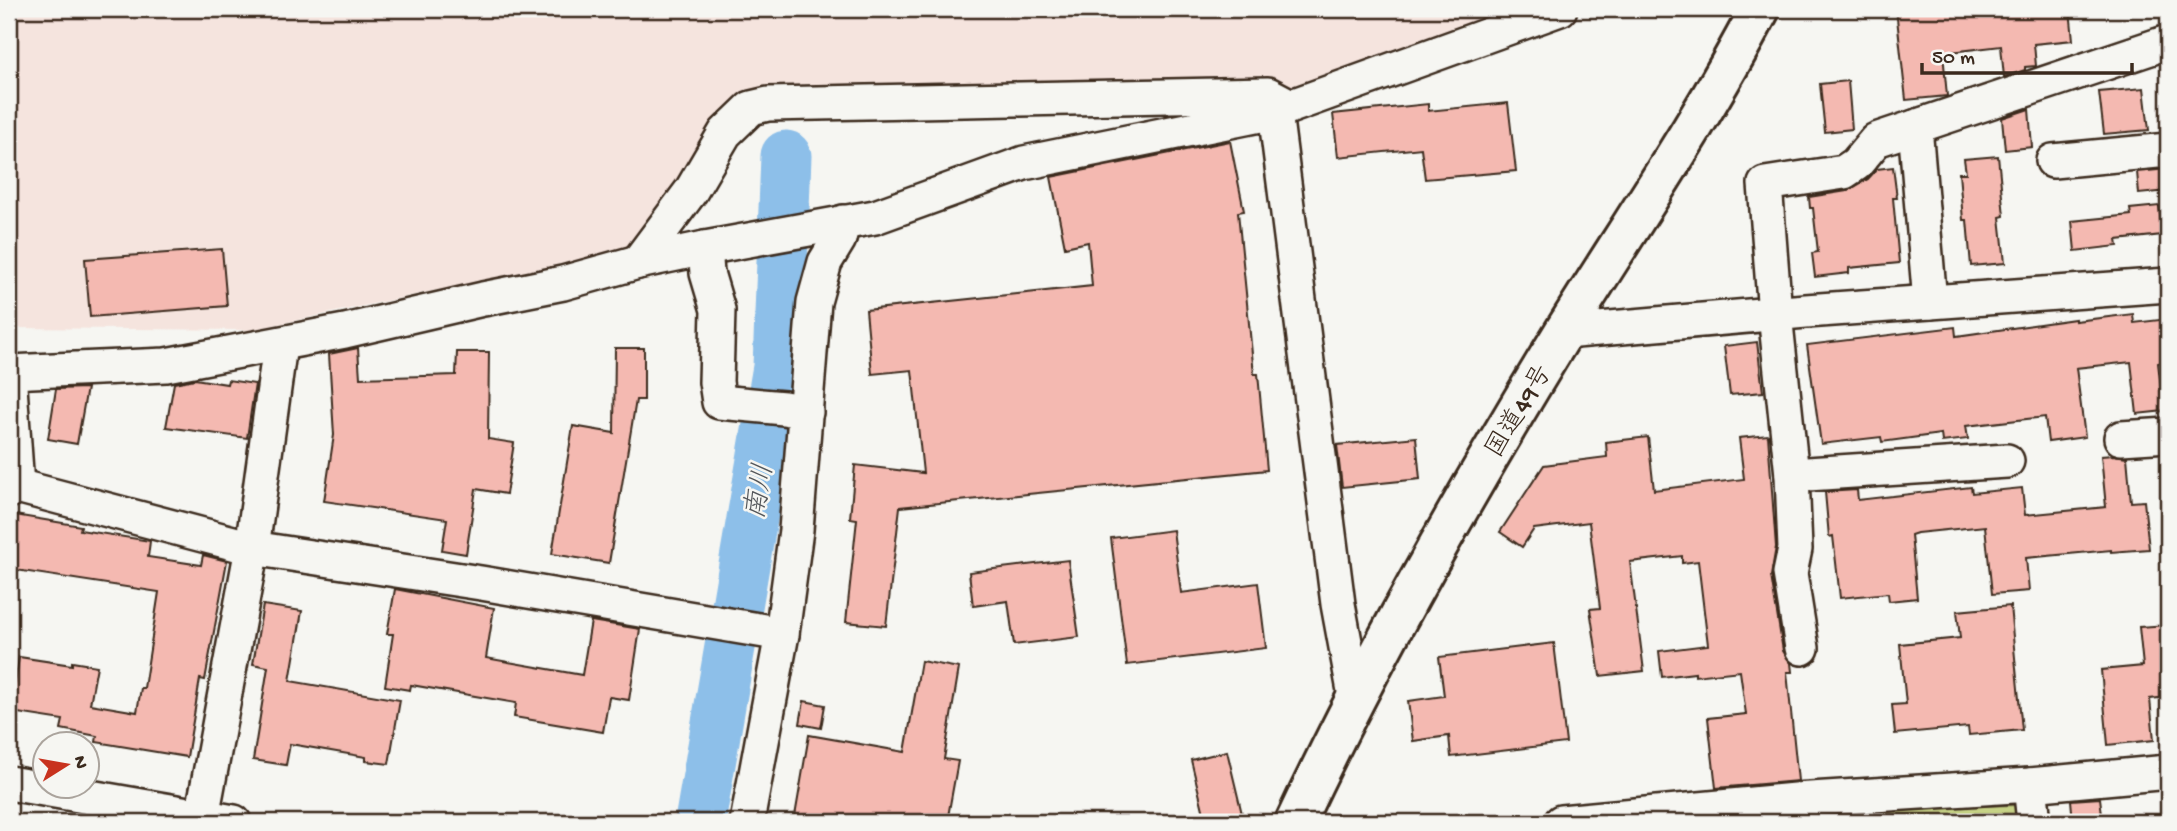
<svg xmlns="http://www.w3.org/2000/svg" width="2177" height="831" font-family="'Gochi Hand','Klee One',sans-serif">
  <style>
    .built { fill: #f5e4de }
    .green { fill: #c6d286; stroke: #807e52; stroke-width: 2 }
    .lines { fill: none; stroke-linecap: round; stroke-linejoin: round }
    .river { stroke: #8dbfe9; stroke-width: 51 }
    .building { fill: #f4b9b1; stroke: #3b2a1e; stroke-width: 2 }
    .street-casing { stroke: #3b2a1e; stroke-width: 38 }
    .highway-casing { stroke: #3b2a1e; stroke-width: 44 }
    .street { stroke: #f6f6f2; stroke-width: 33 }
    .highway { stroke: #f6f6f2; stroke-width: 38 }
    .labels { text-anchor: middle; stroke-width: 5; stroke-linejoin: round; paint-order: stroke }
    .street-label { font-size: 26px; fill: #3b2a1e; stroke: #f6f6f2 }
    .water-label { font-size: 28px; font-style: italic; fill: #54575b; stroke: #f6f6f2 }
  </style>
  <rect width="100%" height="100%" fill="#f6f6f2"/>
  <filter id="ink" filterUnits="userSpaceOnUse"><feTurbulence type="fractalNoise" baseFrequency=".0143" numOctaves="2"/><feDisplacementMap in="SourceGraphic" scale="14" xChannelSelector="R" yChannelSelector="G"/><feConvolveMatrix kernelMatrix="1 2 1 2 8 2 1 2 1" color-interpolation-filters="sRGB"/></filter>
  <g filter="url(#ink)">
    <!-- built -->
    <polygon class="built" points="9,9 1545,9 1304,91 762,88 626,250 251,330 9,328"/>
    <!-- green -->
    <polygon class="green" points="2015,805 2017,822 1813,822 1811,810"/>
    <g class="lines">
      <!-- river -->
      <polyline class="river" points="700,822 778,367 786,156"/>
    </g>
    <!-- building -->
    <g class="building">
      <polygon points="1896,9 2070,9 2073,40 2034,44 2036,66 2025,67 2025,70 2004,77 2001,46 1943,53 1947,96 1906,100"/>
      <polygon points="1848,81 1852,129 1825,132 1820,84"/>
      <polygon points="2144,88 2149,130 2104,134 2099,92"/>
      <polygon points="1508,103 1516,171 1425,179 1421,148 1338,157 1333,114 1428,104 1428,111"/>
      <polygon points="2029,109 2032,147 2005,150 2002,118"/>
      <polygon points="1230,141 1244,211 1238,212 1254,374 1258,374 1267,470 900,507 886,626 846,622 857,519 850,518 855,465 923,473 912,370 872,374 866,310 1092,286 1088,242 1065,247 1051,177"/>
      <polygon points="1998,156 2004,216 2000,217 2005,263 1971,266 1967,220 1963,220 1959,173 1966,173 1964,159"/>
      <polygon points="1893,167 1897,198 1893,198 1899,263 1849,268 1849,273 1815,277 1812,253 1818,252 1813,208 1810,208 1809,197 1847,191 1868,179 1877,169"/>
      <polygon points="2168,169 2168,191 2139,194 2137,172"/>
      <polygon points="2159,206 2162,235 2117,240 2118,246 2075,251 2072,221 2131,215 2130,209"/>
      <polygon points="222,249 227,306 90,317 85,259"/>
      <polygon points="2133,314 2134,323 2168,319 2168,361 2158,363 2164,411 2137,414 2131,362 2076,368 2085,437 2048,442 2045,417 1966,426 1968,439 1942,442 1941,434 1882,442 1881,437 1821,444 1807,345 1955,327 1956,336 2075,319 2075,321"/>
      <polygon points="1757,342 1763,392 1730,395 1724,346"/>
      <polygon points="358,348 360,378 456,375 457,352 489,352 488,439 514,443 506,494 476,489 466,554 442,550 447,519 324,501 334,435 329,354"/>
      <polygon points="615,348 644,348 644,400 636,400 609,563 552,554 573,426 614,433"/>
      <polygon points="195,379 227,384 228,380 255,384 247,438 166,427 174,383"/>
      <polygon points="87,388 77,444 48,439 56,389"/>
      <polygon points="1768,435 1776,547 1771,576 1783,651 1791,663 1792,672 1787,672 1798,781 1716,788 1708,718 1746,714 1740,671 1695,676 1695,673 1662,677 1659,651 1708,645 1698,561 1682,563 1682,556 1630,562 1644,671 1600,676 1590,609 1600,608 1589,522 1534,529 1522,547 1500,532 1544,465 1607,457 1606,442 1648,437 1654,490 1744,479 1739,438"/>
      <polygon points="1416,437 1420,479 1342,487 1337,445"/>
      <polygon points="2113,455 2127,457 2131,502 2144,501 2149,549 2111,552 2111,550 2026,558 2029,591 1992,594 1985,526 1917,533 1911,535 1917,598 1889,601 1888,593 1840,598 1833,536 1829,537 1825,492 1857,490 1858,500 1971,487 1972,493 2022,488 2025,515 2106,507 2101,456"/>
      <polygon points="9,514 81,526 80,530 150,541 148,557 201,565 203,555 227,561 205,680 200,679 187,757 96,742 97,736 61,729 63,720 11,712 19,657 72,665 72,662 97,666 90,704 137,712 141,688 144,688 159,592 9,569"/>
      <polygon points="1173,530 1181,593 1258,583 1266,648 1127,665 1111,538"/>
      <polygon points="1068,560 1079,637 1014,645 1008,601 973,606 969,572"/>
      <polygon points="395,589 494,608 486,658 582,675 591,621 640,629 629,700 609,697 603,732 514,717 516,703 411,685 410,690 385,686 393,634 387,634"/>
      <polygon points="263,605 302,611 290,681 400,700 389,764 366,761 366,757 290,744 286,765 253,760 268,667 253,664"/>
      <polygon points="2010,606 2022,730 1969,735 1968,727 1895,734 1892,705 1906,704 1900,644 1960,638 1957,611"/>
      <polygon points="2168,625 2168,697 2150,699 2154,740 2108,745 2101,670 2143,666 2139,627"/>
      <polygon points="1554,643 1566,743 1451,757 1449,736 1413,741 1408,701 1444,696 1439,657"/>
      <polygon points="921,661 959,668 944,759 958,761 947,822 831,822 795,816 809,735 905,752"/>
      <polygon points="804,701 825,705 821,728 800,724"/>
      <polygon points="1227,751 1243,818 1227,822 1206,822 1191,760"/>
      <polygon points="2100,798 2103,822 2073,822 2071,800"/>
    </g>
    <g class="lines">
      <defs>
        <g id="street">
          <polyline points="1275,112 1338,604 1355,696"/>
          <polyline points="1915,127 1930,302"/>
          <polyline points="2053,161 2168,150"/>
          <polyline points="705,248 707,273 718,310 716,382 719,402 784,408 806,412"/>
          <polyline points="638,262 691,191 725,133 751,108 768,104 1268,94 1285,103"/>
          <polyline points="1564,332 1806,311 2168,285"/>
          <polyline points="9,372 166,365 345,331 483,299 563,283 638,262 705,248 875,217 1024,163 1275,112 1560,9"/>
          <polyline points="2121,438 2168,435"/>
          <polyline points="1792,475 2007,461"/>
          <polyline points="17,486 252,548 481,583 782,634"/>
          <polyline points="9,491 17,486 9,373"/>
          <polyline points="1802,648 1790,573 1795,549 1792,475 1775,314 1765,184 1844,172 1856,164 1876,140 2168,42"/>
          <polyline points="9,783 234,822"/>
          <polyline points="2030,785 2034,822"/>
          <polyline points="201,822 252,548 280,345"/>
          <polyline points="747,822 782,634 796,530 814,302 825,262 839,239 843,222"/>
          <polyline points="1561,822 1795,800 2030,785 2168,772"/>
        </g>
        <path id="highway" d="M1295,822C1374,653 1467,490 1565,330C1631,224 1702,120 1760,9"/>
      </defs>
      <!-- street casing -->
      <use href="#street" class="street-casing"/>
      <!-- highway casing -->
      <use href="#highway" class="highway-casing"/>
      <!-- street -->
      <use href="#street" class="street"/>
      <!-- highway -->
      <use href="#highway" class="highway"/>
    </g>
  </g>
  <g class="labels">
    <!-- street labels -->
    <g class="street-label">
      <text transform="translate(1517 410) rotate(-59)" y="9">国道49号</text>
    </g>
    <!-- water labels -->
    <g class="water-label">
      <text transform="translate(757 491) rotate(-80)" y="10">南川</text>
    </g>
  </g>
  <!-- margin -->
  <rect width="2177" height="831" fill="none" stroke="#f6f6f2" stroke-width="35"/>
  <rect x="18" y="18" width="2142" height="796" fill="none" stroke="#3b2a1e" stroke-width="2.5" filter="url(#ink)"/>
  <!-- north arrow -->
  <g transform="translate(66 765) rotate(79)"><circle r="33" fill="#f6f6f2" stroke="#aba49d" stroke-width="2"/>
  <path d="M0-5L12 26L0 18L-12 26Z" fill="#c8321e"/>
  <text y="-10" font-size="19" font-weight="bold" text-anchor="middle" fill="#3b2a1e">N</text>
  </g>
  <!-- scale -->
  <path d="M1922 63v10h210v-10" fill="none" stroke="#3b2a1e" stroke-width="3.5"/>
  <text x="1932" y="63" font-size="21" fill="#3b2a1e" stroke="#f6f6f2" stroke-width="5" paint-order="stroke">50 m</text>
</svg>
